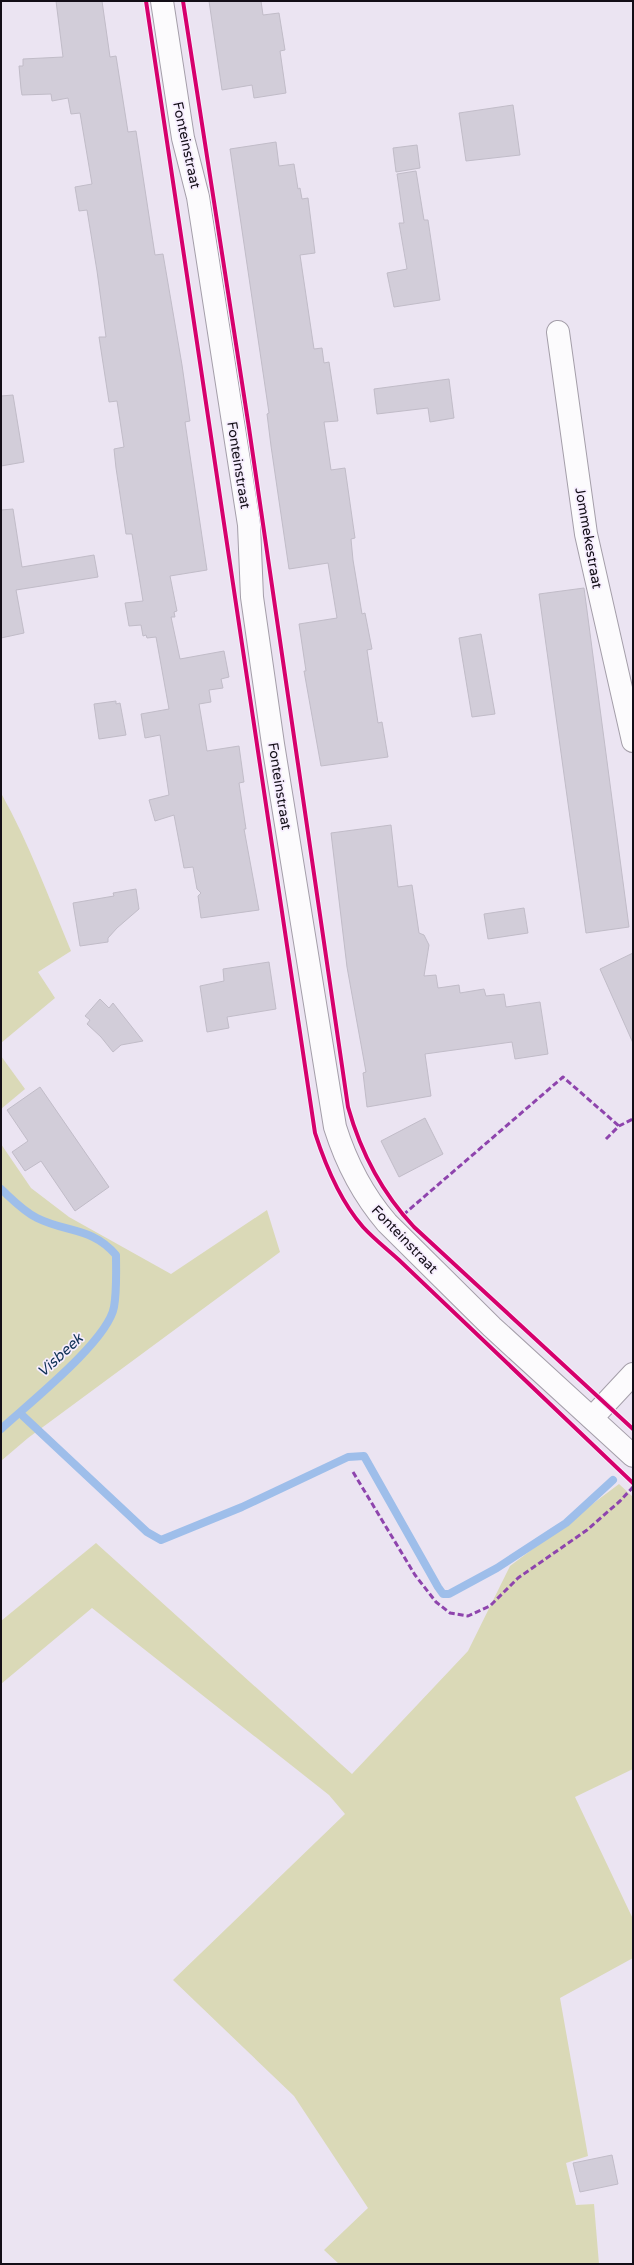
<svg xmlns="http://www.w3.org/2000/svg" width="634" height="2265" font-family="'Varela Round',sans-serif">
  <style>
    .green { fill: #dad9b7 }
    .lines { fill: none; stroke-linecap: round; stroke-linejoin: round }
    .stream { stroke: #9ebeea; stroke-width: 8 }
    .building { fill: #d2cdd9; stroke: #c1bcc8 }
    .minor-casing { stroke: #a49ea9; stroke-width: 24 }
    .minor { stroke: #fcfbfd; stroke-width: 22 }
    .quiet { stroke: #8e44ad; stroke-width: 3; stroke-dasharray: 6 3; stroke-linecap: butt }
    .cycleway-casing { stroke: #f6edfe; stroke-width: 6 }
    .cycleway { stroke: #d6006c; stroke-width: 4 }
    .labels { text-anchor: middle; stroke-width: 3.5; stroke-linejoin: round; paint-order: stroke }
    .street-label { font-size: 14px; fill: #130e17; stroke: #f6edfe }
    .water-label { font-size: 15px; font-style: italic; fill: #0f3156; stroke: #f6edfe }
  </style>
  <rect width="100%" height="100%" fill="#ebe4f2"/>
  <!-- green -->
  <g class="green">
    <path d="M1,793C29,843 49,898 71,951L38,972L55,998L1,1043Z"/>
    <polygon points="1,1056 25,1089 1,1109"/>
    <polygon points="1,1144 31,1188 69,1217 171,1274 267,1210 280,1252 28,1438 1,1461"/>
    <polygon points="619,1484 633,1497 633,1769 575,1797 633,1919 633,1958 560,1998 588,2156 566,2163 576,2205 594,2204 599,2264 339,2264 324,2250 368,2208 294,2096 173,1980 345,1814 329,1795 92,1608 1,1684 1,1621 96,1543 352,1774 468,1651 510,1566"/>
  </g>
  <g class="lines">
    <!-- stream -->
    <g class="stream">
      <path d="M1,1189C12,1199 23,1211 37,1218C67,1233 92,1227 116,1255C116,1272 117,1290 114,1307C108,1341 28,1404 1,1429"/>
      <polyline points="23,1416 147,1532 161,1540 242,1507 348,1457 364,1456 438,1587 443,1594 449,1594 497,1568 566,1523 613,1480"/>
    </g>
  </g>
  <!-- building -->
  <g class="building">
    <polygon points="56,1 102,1 110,57 116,56 128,132 136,131 155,255 163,254 182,365 190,421 185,422 207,570 170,576 177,611 174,612 175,617 171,617 180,659 224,651 229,677 221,679 223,688 209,690 211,702 199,704 207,751 239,746 244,782 239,783 246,829 244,829 259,910 201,918 198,896 201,893 197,889 193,867 184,868 174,815 155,821 149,800 169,795 160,735 145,738 141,714 169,709 156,637 147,638 146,635 143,636 141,625 129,626 125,603 143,601 132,534 126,534 116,468 114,449 124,447 117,401 109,402 99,337 106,337 97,271 87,210 79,211 75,187 92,184 80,113 71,114 68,98 52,101 51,94 22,95 21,89 19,66 23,66 23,59 63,57"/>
    <polygon points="209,1 261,1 263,15 279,13 285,50 280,51 286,93 254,98 252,85 222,90"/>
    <polygon points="513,105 520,155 466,161 459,113"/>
    <polygon points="276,142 279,166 294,164 298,189 300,188 302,199 308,198 315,253 300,255 314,349 322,348 324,363 329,362 338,421 324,422 331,470 345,468 355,538 351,539 353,560 362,614 365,613 372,649 367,650 378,723 382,722 388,757 321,766 304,671 306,671 299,624 337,618 328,563 289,569 271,446 267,414 269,413 230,149"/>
    <polygon points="417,145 420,168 396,172 393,148"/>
    <polygon points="416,171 424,220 428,220 440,300 394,307 387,273 407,269 399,223 404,223 397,174"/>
    <polygon points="449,379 454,418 430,422 428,408 377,414 374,389"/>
    <polygon points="13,395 24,462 1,466 1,396"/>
    <polygon points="13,509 22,567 94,555 98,577 16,590 24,633 1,638 1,510"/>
    <polygon points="584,588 629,927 586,933 539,594"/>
    <polygon points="481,634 495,714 472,717 459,638"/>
    <polygon points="116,701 116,704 120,703 126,735 99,739 94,704"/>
    <polygon points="391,825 398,887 412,885 419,933 424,935 429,945 424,976 436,975 438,988 459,985 460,993 484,989 486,996 504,994 506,1007 540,1002 548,1054 515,1059 512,1042 425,1054 431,1096 367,1107 363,1073 366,1072 347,967 331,833"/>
    <polygon points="136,889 139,909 117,928 108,938 108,942 80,946 73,903 114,896 113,893"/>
    <polygon points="524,908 528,933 488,939 484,914"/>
    <polygon points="633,953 633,1043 600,969"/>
    <polygon points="269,962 276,1009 227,1017 229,1028 207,1032 200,986 224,981 223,969"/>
    <polygon points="100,999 109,1008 113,1003 143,1041 121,1045 113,1052 101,1037 87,1024 90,1020 85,1016"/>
    <polygon points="40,1087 109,1187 75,1211 41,1161 25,1171 12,1152 28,1141 7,1110"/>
    <polygon points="425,1118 443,1154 399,1177 381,1141"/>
    <polygon points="612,2155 618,2184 580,2192 573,2163"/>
  </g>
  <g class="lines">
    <defs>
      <g id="minor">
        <path d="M162,1L183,138L198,197L249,525L252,597L273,744L335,1127C346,1162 363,1195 387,1223L492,1327L633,1456"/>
        <polyline points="558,332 586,534 633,741"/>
        <polyline points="592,1418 633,1374"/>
      </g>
    </defs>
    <!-- minor casing -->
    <use href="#minor" class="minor-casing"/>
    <!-- minor -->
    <use href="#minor" class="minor"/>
    <!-- quiet -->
    <g class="quiet">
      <polyline points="606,1139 619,1126 633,1119"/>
      <polyline points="403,1215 563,1077 619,1126"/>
      <polyline points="353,1472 415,1575 436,1602 450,1613 468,1616 490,1606 518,1578 587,1530 620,1501 633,1487"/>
    </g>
    <defs>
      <g id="cycleway">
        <path d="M146,1L315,1133C325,1164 341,1202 363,1227C374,1239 387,1249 399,1260L633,1483"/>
        <path d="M183,1L249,428L348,1107C361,1153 381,1192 414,1227L633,1429"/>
      </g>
    </defs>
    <!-- cycleway casing -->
    <use href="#cycleway" class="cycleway-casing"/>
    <!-- cycleway -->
    <use href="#cycleway" class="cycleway"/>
  </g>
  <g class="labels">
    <!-- street labels -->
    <g class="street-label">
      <text transform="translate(187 145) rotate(78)" y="5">Fonteinstraat</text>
      <text transform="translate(239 465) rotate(81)" y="5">Fonteinstraat</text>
      <text transform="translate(589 538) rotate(80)" y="5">Jommekestraat</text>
      <text transform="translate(280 786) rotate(81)" y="5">Fonteinstraat</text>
      <text transform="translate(405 1239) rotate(46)" y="5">Fonteinstraat</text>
    </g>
    <!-- water labels -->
    <g class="water-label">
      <text transform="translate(60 1355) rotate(-43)" y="5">Visbeek</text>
    </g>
  </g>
  <!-- border -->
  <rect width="634" height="2265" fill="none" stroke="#130e17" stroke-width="4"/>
</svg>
